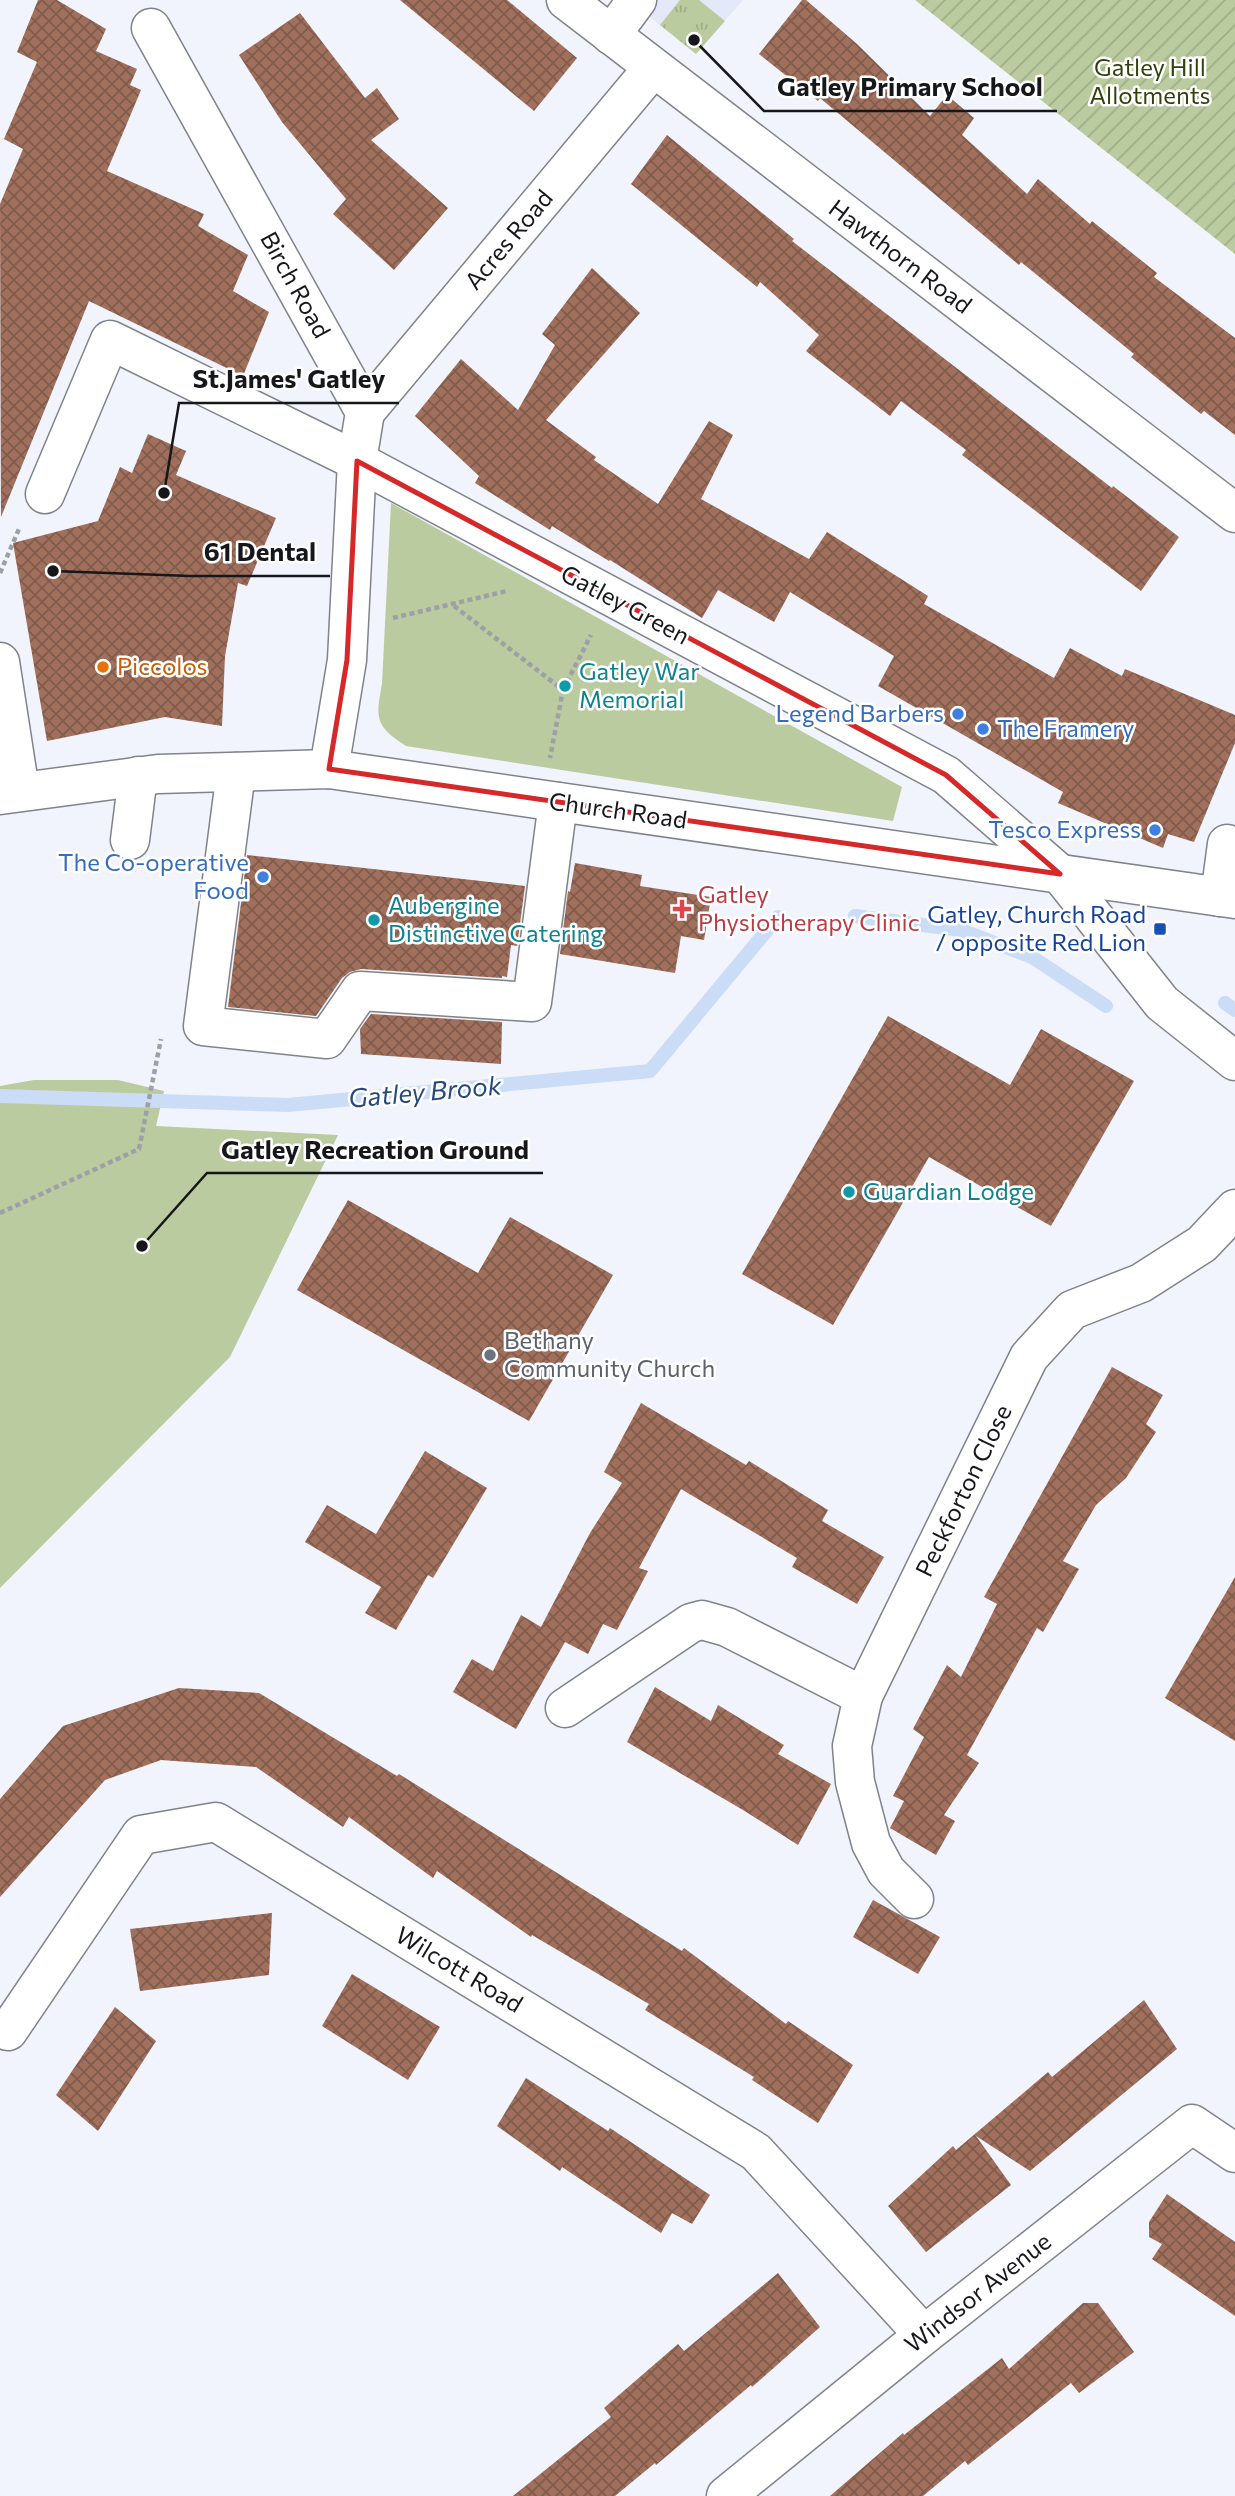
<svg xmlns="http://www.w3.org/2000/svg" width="1235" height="2496" font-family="Commissioner,sans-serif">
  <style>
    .built { fill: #e3e9f8 }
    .grass { fill: url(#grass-tufts) }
    .park { fill: #b9cb9f }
    .garden { fill: url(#garden-furrows) }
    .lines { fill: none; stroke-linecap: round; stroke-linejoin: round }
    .stream { stroke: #cbdcf7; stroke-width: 14 }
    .building { fill: url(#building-cross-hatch) }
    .minor-casing { stroke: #80838a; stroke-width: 41 }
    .path { stroke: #9da0a6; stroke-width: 4.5; stroke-dasharray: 5 3.5; stroke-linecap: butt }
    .minor { stroke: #fff; stroke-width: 38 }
    .marked { fill: none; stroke: #d62828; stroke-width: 5; stroke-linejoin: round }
    .food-dot { fill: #e8710a; stroke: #fff; stroke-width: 2.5 }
    .culture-dot { fill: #0f9aa8; stroke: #fff; stroke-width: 2.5 }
    .shop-dot { fill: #3f7fe0; stroke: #fff; stroke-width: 2.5 }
    .health-dot { fill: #e0444e; stroke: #fff; stroke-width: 2.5 }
    .transit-dot { fill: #1a4fb4; stroke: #fff; stroke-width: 2.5 }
    .worship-dot { fill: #6b7280; stroke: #fff; stroke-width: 2.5 }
    .labels { text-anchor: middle; stroke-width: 5; stroke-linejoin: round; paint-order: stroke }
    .park-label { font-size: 24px; fill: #30410b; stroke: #fff }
    .street-label { font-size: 24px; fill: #16171a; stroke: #fff }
    .food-label { font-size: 24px; fill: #c56008; stroke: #fff; text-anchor: start }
    .culture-label { font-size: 24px; fill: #0d838f; stroke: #fff; text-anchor: start }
    .shop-label { font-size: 24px; fill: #366cbe; stroke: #fff; text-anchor: end }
    .health-label { font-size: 24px; fill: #be3a42; stroke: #fff; text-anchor: start }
    .transit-label { font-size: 24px; fill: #164399; stroke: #fff; text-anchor: end }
    .worship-label { font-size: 24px; fill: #5b616d; stroke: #fff; text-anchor: start }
    .water-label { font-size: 26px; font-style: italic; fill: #25497e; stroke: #fff }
    .leader { fill: none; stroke: #16171a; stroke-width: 2.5 }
    .callout-dot { fill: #16171a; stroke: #fff; stroke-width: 2.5 }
    .callout-label { font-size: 26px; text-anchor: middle; font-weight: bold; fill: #16171a; stroke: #fff; stroke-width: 5; stroke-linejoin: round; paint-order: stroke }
  </style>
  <defs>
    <pattern id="grass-tufts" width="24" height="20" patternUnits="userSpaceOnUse" patternTransform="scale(1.75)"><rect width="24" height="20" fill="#b9cb9f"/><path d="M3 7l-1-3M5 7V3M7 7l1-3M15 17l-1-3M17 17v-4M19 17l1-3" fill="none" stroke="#9eae88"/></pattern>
    <pattern id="garden-furrows" width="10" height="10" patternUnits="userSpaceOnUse" patternTransform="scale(1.75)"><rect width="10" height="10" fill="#b9cb9f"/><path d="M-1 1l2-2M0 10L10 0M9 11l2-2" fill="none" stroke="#9eae88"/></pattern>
    <pattern id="building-cross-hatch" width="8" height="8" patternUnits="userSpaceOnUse" patternTransform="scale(1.75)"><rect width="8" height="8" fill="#a0705c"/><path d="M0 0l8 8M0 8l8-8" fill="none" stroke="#815b4b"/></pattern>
  </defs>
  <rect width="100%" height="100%" fill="#f1f4fc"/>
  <!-- built -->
  <polygon class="built" points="629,0 743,0 696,54"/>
  <!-- grass -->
  <polygon class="grass" points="680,0 699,0 725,21 696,54 660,25"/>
  <!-- park -->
  <g class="park">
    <path d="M391,503L902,787L893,821L406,746C376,726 375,720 382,684Z"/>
    <polygon points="34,1080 118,1080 164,1091 156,1126 338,1135 230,1357 0,1588 0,1086"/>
  </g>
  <!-- garden -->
  <polygon class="garden" points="915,0 1235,0 1235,254"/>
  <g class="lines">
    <!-- stream -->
    <g class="stream">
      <polyline points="855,916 961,930 1032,957 1106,1006"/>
      <polyline points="1225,1003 1235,1010"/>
      <polyline points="0,1096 288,1105 650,1071 778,917"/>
    </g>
  </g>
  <!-- building -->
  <g class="building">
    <polygon points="38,0 57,0 106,29 96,51 137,69 130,85 141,90 107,171 204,214 198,226 248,255 233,291 269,312 243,376 89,301 1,517 0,204 23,149 4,139 37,62 17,52"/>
    <polygon points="400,0 507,0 577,58 534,111"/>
    <polygon points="802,0 806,0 857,44 930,116 947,95 974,118 962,135 1027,194 1038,179 1090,224 1092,221 1157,273 1154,277 1235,338 1235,435 1204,411 1201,414 1131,357 1134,354 1021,262 1019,265 820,98 818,101 759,54"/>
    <polygon points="300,13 365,98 377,88 399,119 371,140 448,208 394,270 333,214 346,199 282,122 239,55"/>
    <polygon points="667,135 794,239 792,241 1112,488 1113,486 1179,537 1141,591 962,455 966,450 901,401 890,416 806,351 819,335 760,282 757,287 631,184"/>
    <polygon points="592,268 640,313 546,420 596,457 594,460 658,504 709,421 733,435 701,499 809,559 827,532 928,596 924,604 1054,678 1070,648 1122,676 1125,669 1235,715 1235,743 1194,842 1168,834 1163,848 1058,803 1063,792 878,686 894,656 790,592 774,622 718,590 702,618 610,560 609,561 552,526 550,530 475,483 479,476 415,416 461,359 518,410 555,345 542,334"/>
    <polygon points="148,434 186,451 176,475 276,518 247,586 238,583 225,656 222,726 165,717 47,741 13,543 98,521 120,467 132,473"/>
    <polygon points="247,855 525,886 517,946 511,945 507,977 502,976 502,978 361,969 350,972 342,978 316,1016 228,1007"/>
    <polygon points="575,863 642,875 640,886 711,897 704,940 681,936 675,973 560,954 568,891 570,892"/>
    <polygon points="371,1014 502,1022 501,1064 361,1054 360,1029"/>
    <polygon points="888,1016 1010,1085 1041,1029 1134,1081 1051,1226 929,1157 833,1325 742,1274"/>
    <polygon points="348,1200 478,1273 510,1217 613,1275 529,1421 297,1290"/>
    <polygon points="1112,1367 1163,1395 1146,1424 1156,1432 1126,1478 1096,1505 1063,1561 1079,1569 1043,1632 1037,1628 967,1755 979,1763 944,1815 955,1821 936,1855 890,1828 904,1801 893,1796 924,1737 913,1729 947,1665 961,1677 997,1604 984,1597"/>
    <polygon points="641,1403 746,1465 749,1461 828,1510 822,1521 884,1557 857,1604 792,1567 797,1558 681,1489 639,1568 648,1571 617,1630 603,1624 588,1654 565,1642 516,1729 453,1692 472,1659 493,1671 521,1615 541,1627 590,1533 622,1483 604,1472"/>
    <polygon points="425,1451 487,1488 433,1578 428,1575 396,1630 365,1613 381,1587 305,1542 327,1505 376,1534"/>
    <polygon points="1235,1577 1235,1741 1165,1698"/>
    <polygon points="655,1687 711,1721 718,1705 784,1745 778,1754 831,1784 798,1845 743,1810 627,1742"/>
    <polygon points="179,1688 259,1693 397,1776 399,1774 682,1951 684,1948 786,2024 788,2021 853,2065 818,2123 752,2080 754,2077 645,2010 649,2004 532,1935 531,1937 437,1871 433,1878 349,1817 343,1827 256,1767 161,1760 105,1780 0,1897 0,1799 63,1726"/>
    <polygon points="873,1900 940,1937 918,1974 853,1937"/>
    <polygon points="272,1913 269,1975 140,1991 130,1929"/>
    <polygon points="352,1974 440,2027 408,2080 322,2026"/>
    <polygon points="1144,2000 1177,2049 1030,2171 976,2136 1011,2185 926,2252 888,2206 953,2146 956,2150 1048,2072 1052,2077"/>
    <polygon points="115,2007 156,2041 98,2131 56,2095"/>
    <polygon points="526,2078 608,2131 610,2128 710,2195 692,2224 672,2213 661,2233 562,2167 560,2171 497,2126"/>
    <polygon points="1167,2194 1235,2242 1235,2316 1152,2259 1162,2244 1149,2237 1149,2222"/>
    <polygon points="778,2273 820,2327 752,2387 751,2385 656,2465 655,2463 615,2496 513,2496 611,2417 604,2408 678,2344 684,2351"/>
    <polygon points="1083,2303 1098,2303 1134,2352 1079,2393 1071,2383 968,2465 965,2461 923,2496 830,2496 903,2433 904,2435 1002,2358 1009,2369"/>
  </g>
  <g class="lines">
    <defs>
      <g id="minor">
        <polyline points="566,0 1235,513"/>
        <polyline points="151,28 365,412 357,461 347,660 329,769"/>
        <polyline points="611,35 637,0"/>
        <polyline points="365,412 653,68"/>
        <polyline points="45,494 110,340 357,461 946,775 1060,874 1162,1003 1235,1061"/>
        <polyline points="0,662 20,791"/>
        <polyline points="236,772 203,1026 327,1039 360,991 532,1002 558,802"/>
        <polyline points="0,795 158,774 329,769 1235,899"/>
        <polyline points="130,840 138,776"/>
        <polyline points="1220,897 1227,844"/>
        <polyline points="863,1696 852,1746 855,1782 871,1843 886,1871 914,1899"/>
        <polyline points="565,1708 691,1623 702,1620 727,1627 863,1696 1029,1357 1072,1310 1141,1283 1202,1244 1235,1209"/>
        <polyline points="8,2031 141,1835 216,1822 756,2152 924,2335"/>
        <polyline points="726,2496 924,2335 1192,2124 1235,2153"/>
      </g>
    </defs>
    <!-- minor casing -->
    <use href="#minor" class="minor-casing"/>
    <!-- path -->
    <g class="path">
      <polyline points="0,573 19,529"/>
      <polyline points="454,606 563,690 550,758"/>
      <polyline points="393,618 507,591"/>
      <polyline points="563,690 591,635"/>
      <polyline points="0,1213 139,1149 161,1039"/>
    </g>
    <!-- minor -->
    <use href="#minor" class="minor"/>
  </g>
  <!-- marked area -->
  <path class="marked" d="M357,461L946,775L1060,874L329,769L347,660Z"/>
  <!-- markers -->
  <circle class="food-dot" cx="103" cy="667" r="7"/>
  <g class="culture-dot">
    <circle cx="565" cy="686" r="7"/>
    <circle cx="374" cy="920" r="7"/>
    <circle cx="849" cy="1192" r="7"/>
  </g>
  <g class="shop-dot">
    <circle cx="958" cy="714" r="7"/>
    <circle cx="983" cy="729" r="7"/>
    <circle cx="1155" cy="830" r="7"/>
    <circle cx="263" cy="877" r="7"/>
  </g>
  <path class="health-dot" d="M678.5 898.5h7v7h7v7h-7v7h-7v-7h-7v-7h7z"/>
  <rect class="transit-dot" x="1153" y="922" width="14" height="14" rx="3.5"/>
  <circle class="worship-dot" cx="490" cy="1355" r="7"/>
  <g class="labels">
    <!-- park labels -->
    <g class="park-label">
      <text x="1150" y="76">Gatley Hill<tspan x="1150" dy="28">Allotments</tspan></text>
    </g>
    <!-- street labels -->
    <g class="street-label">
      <text transform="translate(509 240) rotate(-50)" y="8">Acres Road</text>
      <text transform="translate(900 257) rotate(37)" y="8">Hawthorn Road</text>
      <text transform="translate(295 285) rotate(61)" y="8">Birch Road</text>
      <text transform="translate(625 605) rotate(28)" y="8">Gatley Green</text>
      <text transform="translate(618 811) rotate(8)" y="8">Church Road</text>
      <text transform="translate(964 1491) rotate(-64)" y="8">Peckforton Close</text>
      <text transform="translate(459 1970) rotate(31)" y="8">Wilcott Road</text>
      <text transform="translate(978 2293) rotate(-38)" y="8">Windsor Avenue</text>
    </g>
    <!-- food labels -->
    <g class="food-label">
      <text x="117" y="675">Piccolos</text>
    </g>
    <!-- culture labels -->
    <g class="culture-label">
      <text x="579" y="680">Gatley War<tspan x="579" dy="28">Memorial</tspan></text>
      <text x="388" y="914">Aubergine<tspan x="388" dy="28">Distinctive Catering</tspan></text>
      <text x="863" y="1200">Guardian Lodge</text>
    </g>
    <!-- shop labels -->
    <g class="shop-label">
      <text x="944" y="722">Legend Barbers</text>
      <text x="997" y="737" text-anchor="start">The Framery</text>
      <text x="1141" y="838">Tesco Express</text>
      <text x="249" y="871">The Co-operative<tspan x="249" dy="28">Food</tspan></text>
    </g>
    <!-- health labels -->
    <g class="health-label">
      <text x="698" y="903">Gatley<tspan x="698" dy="28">Physiotherapy Clinic</tspan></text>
    </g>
    <!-- transit labels -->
    <g class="transit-label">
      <text x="1146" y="923">Gatley, Church Road<tspan x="1146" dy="28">/ opposite Red Lion</tspan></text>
    </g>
    <!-- worship labels -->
    <g class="worship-label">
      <text x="504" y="1349">Bethany<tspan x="504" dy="28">Community Church</tspan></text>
    </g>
    <!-- water labels -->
    <g class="water-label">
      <text transform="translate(425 1092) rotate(-5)" y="9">Gatley Brook</text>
    </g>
  </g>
  <!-- callouts -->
  <path class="leader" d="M694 40L764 111H1057M164 493L179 403H399M53 571L190 576H330M142 1246L207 1173H543"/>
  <g class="callout-dot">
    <circle cx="694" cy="40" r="7"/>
    <circle cx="164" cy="493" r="7"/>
    <circle cx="53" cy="571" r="7"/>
    <circle cx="142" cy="1246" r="7"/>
  </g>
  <g class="callout-label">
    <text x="910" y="96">Gatley Primary School</text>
    <text x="289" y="388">St.James' Gatley</text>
    <text x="260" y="561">61 Dental</text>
    <text x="375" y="1159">Gatley Recreation Ground</text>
  </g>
</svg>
